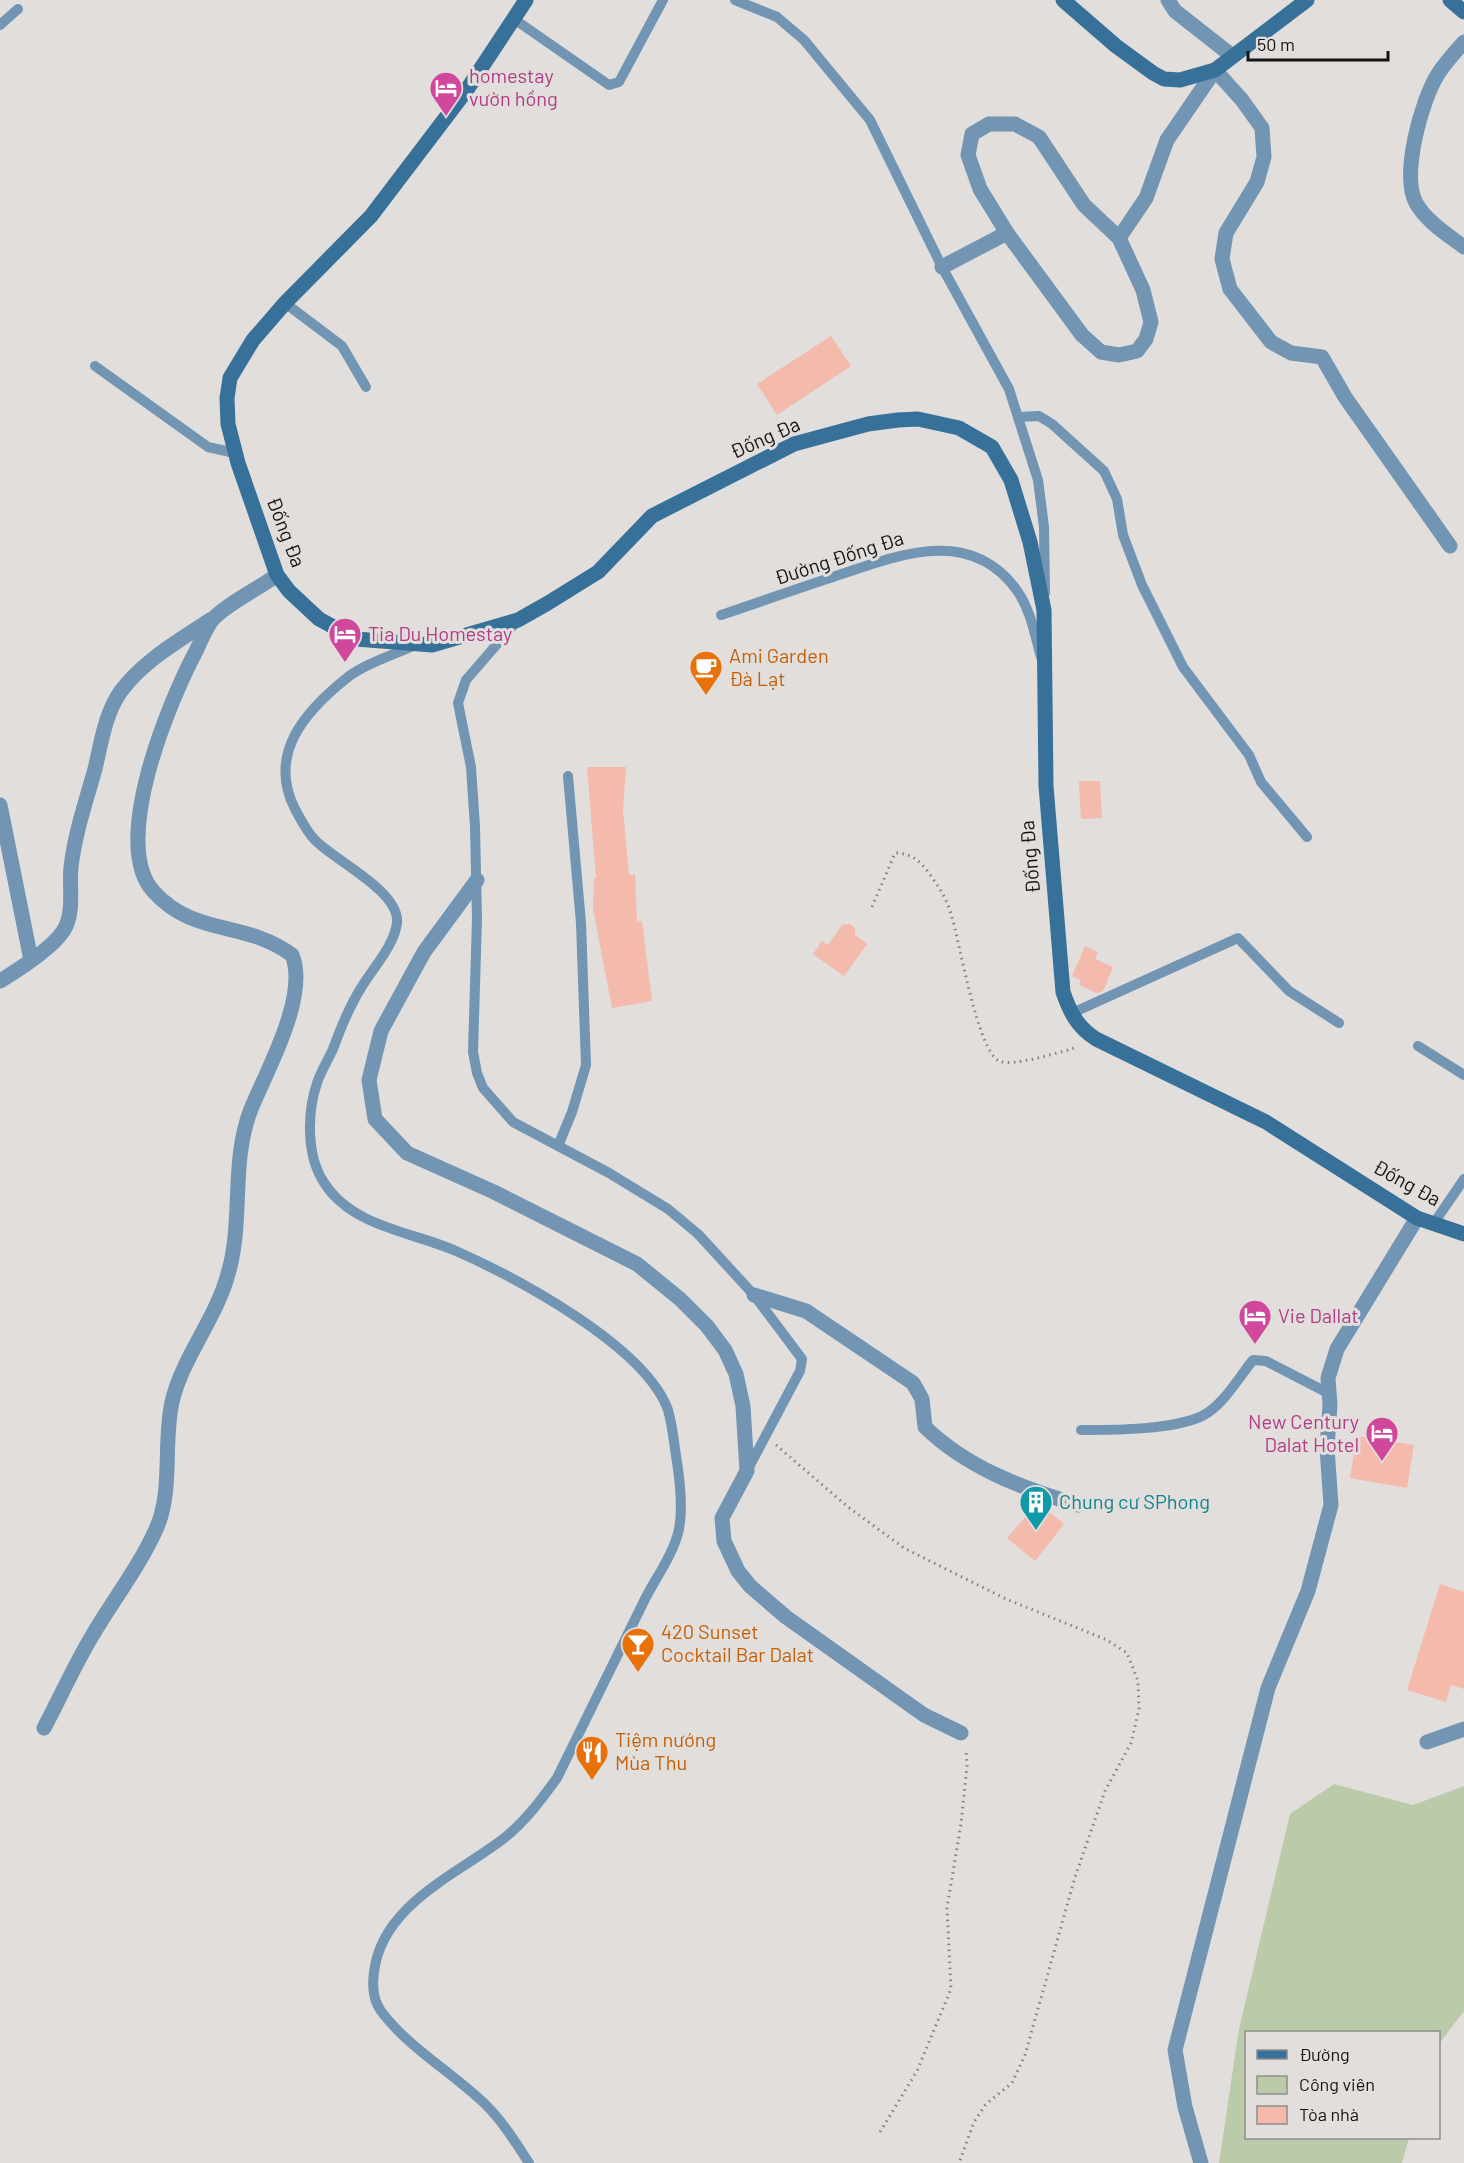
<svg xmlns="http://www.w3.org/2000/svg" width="1464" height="2163" font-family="Barlow,sans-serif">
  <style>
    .green { fill: #bbcbaa }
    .building { fill: #f4baac }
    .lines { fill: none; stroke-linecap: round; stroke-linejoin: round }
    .path { stroke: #848281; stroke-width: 3; stroke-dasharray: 1.5 4.5; stroke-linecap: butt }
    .lane { stroke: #7195b2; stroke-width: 10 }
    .street { stroke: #7195b2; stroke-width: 15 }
    .secondary { stroke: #377099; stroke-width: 15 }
    .labels { text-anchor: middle; stroke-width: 6; stroke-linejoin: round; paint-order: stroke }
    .hotel-label { font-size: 20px; fill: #b23c85; stroke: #e1dedc; text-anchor: start }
    .street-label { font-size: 20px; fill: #161515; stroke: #e1dedc }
    .food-label { font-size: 20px; fill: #c56008; stroke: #e1dedc; text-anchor: start }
    .culture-label { font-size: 20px; fill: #0d838f; stroke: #e1dedc; text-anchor: start }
  </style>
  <rect width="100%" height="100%" fill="#e1dedc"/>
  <!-- green -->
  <polygon class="green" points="1334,1784 1413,1805 1464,1786 1464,2011 1439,2044 1438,2032 1246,2032 1246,2138 1409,2138 1402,2163 1219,2163 1239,2029 1290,1814"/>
  <!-- building -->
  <g class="building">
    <polygon points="831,336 851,366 777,415 757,384"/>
    <polygon points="587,767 626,767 623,810 629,875 635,874 637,922 642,921 652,1001 612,1008 593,909 594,878 596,878"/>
    <polygon points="1079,781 1100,781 1102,818 1081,819"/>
    <polygon points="850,924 855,928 855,935 867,944 844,976 813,954 822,941 828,945 842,925"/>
    <polygon points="1085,946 1098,952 1095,959 1113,967 1103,991 1097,993 1079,985 1081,980 1072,976"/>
    <polygon points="1357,1436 1414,1445 1407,1488 1350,1478"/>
    <polygon points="1038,1503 1064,1524 1035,1561 1007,1538"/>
    <polygon points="1440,1584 1464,1592 1464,1689 1451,1685 1446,1702 1407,1690"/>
  </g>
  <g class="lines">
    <!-- path -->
    <g class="path">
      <path d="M872,907L895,853C911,853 920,861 929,873C938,886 947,899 951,914C960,942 977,1050 999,1061C1013,1067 1056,1053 1072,1049L1077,1046"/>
      <polyline points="776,1445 848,1507 904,1548 1006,1599 1107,1640 1127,1653 1138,1681 1139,1709 1131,1743 1105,1791 1075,1877 1025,2055 1012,2083 986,2104 974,2122 959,2163"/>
      <polyline points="880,2132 917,2071 951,1989 947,1908 961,1824 967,1766 966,1749"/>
    </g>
    <!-- lane -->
    <g class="lane">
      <polyline points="735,0 777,17 804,40 870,120 942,267 1009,389 1038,480 1044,527 1045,593"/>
      <polyline points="514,19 609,85 619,82 663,0"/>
      <polyline points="0,25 18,9"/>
      <polyline points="285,303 342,346 366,387"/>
      <polyline points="95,366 208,447 235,453"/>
      <polyline points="1018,417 1039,416 1052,424 1104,471 1117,499 1123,535 1142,585 1183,667 1249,755 1261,782 1307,837"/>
      <path d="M721,615C757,603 793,590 830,578C894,557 970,523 1018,592C1031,611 1035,636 1041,657"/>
      <polyline points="518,620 466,680 458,703 471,767 475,827 477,919 473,1052 477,1073 483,1088 513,1122 609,1173 668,1209 698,1234 754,1295 802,1359 800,1371 748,1469"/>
      <path d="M415,645C394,655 366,663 348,677C305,711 267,754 295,809C301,820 307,832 315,840C335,861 400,891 397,923C394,946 373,968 361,988C349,1007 341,1027 333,1049C328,1060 321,1071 317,1083C307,1113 306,1157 325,1184C353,1227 413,1232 456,1251C517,1278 645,1346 668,1410C673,1427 674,1445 677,1462C680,1482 683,1509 679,1529C674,1553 657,1576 646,1597C616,1657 587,1718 557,1778C541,1800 524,1823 503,1839C456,1875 382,1905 374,1972C372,1988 373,2002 384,2015C412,2050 453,2073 486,2105C503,2122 516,2143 529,2163"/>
      <polyline points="1070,1014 1238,938 1289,991 1339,1023"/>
      <polyline points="1418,1046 1464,1075"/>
      <polyline points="558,1146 572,1112 586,1065 581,923 568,776"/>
      <polyline points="1434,1223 1464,1179"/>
      <path d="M1081,1430C1113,1430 1176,1430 1204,1415C1224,1404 1239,1377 1253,1360L1266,1361L1328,1393"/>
    </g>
    <!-- street -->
    <g class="street">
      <polyline points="1168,0 1175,11 1231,55"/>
      <path d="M1464,42C1455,52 1445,63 1438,74C1421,101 1401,175 1416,203C1426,221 1448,235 1464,247"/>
      <polygon points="989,124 1015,124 1039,137 1084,205 1119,238 1143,290 1151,322 1146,339 1137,351 1119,355 1101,352 1082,335 1007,233 980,189 968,155 972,134"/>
      <polyline points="1119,238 1146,198 1167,140 1215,70 1242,100 1262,128 1264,157 1257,182 1226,233 1222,259 1230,289 1271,342 1291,353 1322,357 1345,397 1450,546"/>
      <polyline points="942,267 1007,233"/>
      <polyline points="0,805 31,960"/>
      <polyline points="477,880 424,952 381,1031 369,1080 375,1119 407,1153 494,1192 637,1264 680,1299 707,1326 725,1350 736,1374 743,1406 747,1471 722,1518 724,1541 738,1571 750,1586 786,1617 924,1715 961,1733"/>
      <path d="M0,981C18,970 58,945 66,926C74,908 69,886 71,867C75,833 86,801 95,769C101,744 105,713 121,691C143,661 180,640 210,620"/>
      <path d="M754,1295L806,1311L913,1383L922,1399L925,1427C967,1468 1024,1489 1079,1505"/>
      <path d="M44,1728C60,1698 74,1666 92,1636C113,1600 140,1566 157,1527C173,1489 163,1443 172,1402C182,1358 216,1319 228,1274C244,1220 230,1163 251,1109C267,1070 309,996 292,955C245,920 195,937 154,892C109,844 170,700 196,651C201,641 206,627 213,619C225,605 261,587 277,575"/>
      <polyline points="1427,1742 1464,1729"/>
      <polyline points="1201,2163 1185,2107 1175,2050 1268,1688 1308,1591 1331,1505 1327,1448 1330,1405 1328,1378 1337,1349 1417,1218"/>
    </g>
    <!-- secondary -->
    <g class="secondary">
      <path d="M526,0L466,91L371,216L285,303L253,340L230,378L227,398L228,424L238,463L277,575L289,591L319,619L356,639L432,645L518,620L548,603L598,572L652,516L794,444L868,424L898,420L918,419L959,428L992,447L1011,480L1030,542L1044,610L1046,786L1063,992C1070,1012 1077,1027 1096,1039L1266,1122L1417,1218L1464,1234"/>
      <polyline points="1063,0 1116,46 1153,73 1164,79 1180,80 1215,70 1307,0"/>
      <polyline points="1450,0 1464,12"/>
    </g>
  </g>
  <!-- icons -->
  <defs>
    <symbol id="hotel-pin" viewBox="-11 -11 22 30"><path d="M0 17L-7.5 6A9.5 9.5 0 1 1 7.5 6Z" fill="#d1479c" stroke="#e1dedc"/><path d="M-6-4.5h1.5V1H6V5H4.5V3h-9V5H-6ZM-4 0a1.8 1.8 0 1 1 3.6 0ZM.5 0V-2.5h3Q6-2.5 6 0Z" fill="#fff"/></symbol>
    <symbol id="cafe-pin" viewBox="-11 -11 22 30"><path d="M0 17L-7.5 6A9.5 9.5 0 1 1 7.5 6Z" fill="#e8710a" stroke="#e1dedc"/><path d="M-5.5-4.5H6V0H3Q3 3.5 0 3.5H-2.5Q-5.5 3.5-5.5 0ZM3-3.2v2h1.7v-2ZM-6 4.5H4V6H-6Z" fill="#fff"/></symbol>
    <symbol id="building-pin" viewBox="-11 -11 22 30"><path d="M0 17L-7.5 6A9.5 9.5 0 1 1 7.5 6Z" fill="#0f9aa8" stroke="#e1dedc"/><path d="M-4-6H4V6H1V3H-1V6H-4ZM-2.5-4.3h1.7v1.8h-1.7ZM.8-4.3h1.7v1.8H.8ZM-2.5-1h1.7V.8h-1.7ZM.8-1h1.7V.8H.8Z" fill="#fff"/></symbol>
    <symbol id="bar-pin" viewBox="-11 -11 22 30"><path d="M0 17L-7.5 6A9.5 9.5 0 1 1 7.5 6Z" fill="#e8710a" stroke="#e1dedc"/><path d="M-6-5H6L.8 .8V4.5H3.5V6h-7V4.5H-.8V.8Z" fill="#fff"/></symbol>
    <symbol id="restaurant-pin" viewBox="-11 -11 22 30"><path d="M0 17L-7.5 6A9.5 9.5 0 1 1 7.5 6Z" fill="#e8710a" stroke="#e1dedc"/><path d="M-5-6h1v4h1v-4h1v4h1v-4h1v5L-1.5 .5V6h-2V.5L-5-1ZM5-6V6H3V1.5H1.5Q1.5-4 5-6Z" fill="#fff"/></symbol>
  </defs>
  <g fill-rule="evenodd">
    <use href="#hotel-pin" x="427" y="69" width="38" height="52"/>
    <use href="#hotel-pin" x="326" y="615" width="38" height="52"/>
    <use href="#cafe-pin" x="687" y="648" width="38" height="52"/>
    <use href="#hotel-pin" x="1236" y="1297" width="38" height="52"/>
    <use href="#hotel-pin" x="1363" y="1414" width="38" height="52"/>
    <use href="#building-pin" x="1017" y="1483" width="38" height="52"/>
    <use href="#bar-pin" x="619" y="1625" width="38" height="52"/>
    <use href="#restaurant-pin" x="573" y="1733" width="38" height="52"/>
  </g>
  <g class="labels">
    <!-- hotel labels -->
    <g class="hotel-label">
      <text x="469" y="83">homestay<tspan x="469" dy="23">vườn hồng</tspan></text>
      <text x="368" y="641">Tia Du Homestay</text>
      <text x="1278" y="1323">Vie Dallat</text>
      <text x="1359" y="1429" text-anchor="end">New Century<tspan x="1359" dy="23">Dalat Hotel</tspan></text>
    </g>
    <!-- street labels -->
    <g class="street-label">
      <text transform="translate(765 438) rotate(-24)" y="7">Đống Đa</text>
      <text transform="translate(286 532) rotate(69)" y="7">Đống Đa</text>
      <text transform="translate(839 558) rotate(-18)" y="7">Đường Đống Đa</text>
      <text transform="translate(1030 857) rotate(-95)" y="7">Đống Đa</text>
      <text transform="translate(1407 1183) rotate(29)" y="7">Đống Đa</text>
    </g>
    <!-- food labels -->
    <g class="food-label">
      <text x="729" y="663">Ami Garden<tspan x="729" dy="23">Đà Lạt</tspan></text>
      <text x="661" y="1639">420 Sunset<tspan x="661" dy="23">Cocktail Bar Dalat</tspan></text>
      <text x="615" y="1747">Tiệm nướng<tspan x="615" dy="23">Mùa Thu</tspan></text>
    </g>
    <!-- culture labels -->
    <g class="culture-label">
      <text x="1059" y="1509">Chung cư SPhong</text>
    </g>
  </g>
  <!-- legend -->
  <rect x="1245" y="2031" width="195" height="108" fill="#e1dedc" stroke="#908e8c" stroke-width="1.5"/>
  <rect x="1257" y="2050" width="30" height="9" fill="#377099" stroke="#908e8c" stroke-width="1.5"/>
  <text x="1299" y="2061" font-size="18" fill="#161515">Đường</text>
  <rect x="1257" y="2076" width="30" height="18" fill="#bbcbaa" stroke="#908e8c" stroke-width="1.5"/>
  <text x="1299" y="2091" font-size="18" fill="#161515">Công viên</text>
  <rect x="1257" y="2106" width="30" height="18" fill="#f4baac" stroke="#908e8c" stroke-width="1.5"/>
  <text x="1299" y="2121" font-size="18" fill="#161515">Tòa nhà</text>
  <!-- scale -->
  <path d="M1248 51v9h140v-9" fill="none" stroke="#161515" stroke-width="3"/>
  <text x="1257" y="51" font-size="18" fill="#161515" stroke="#e1dedc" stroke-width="4.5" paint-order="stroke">50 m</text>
</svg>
